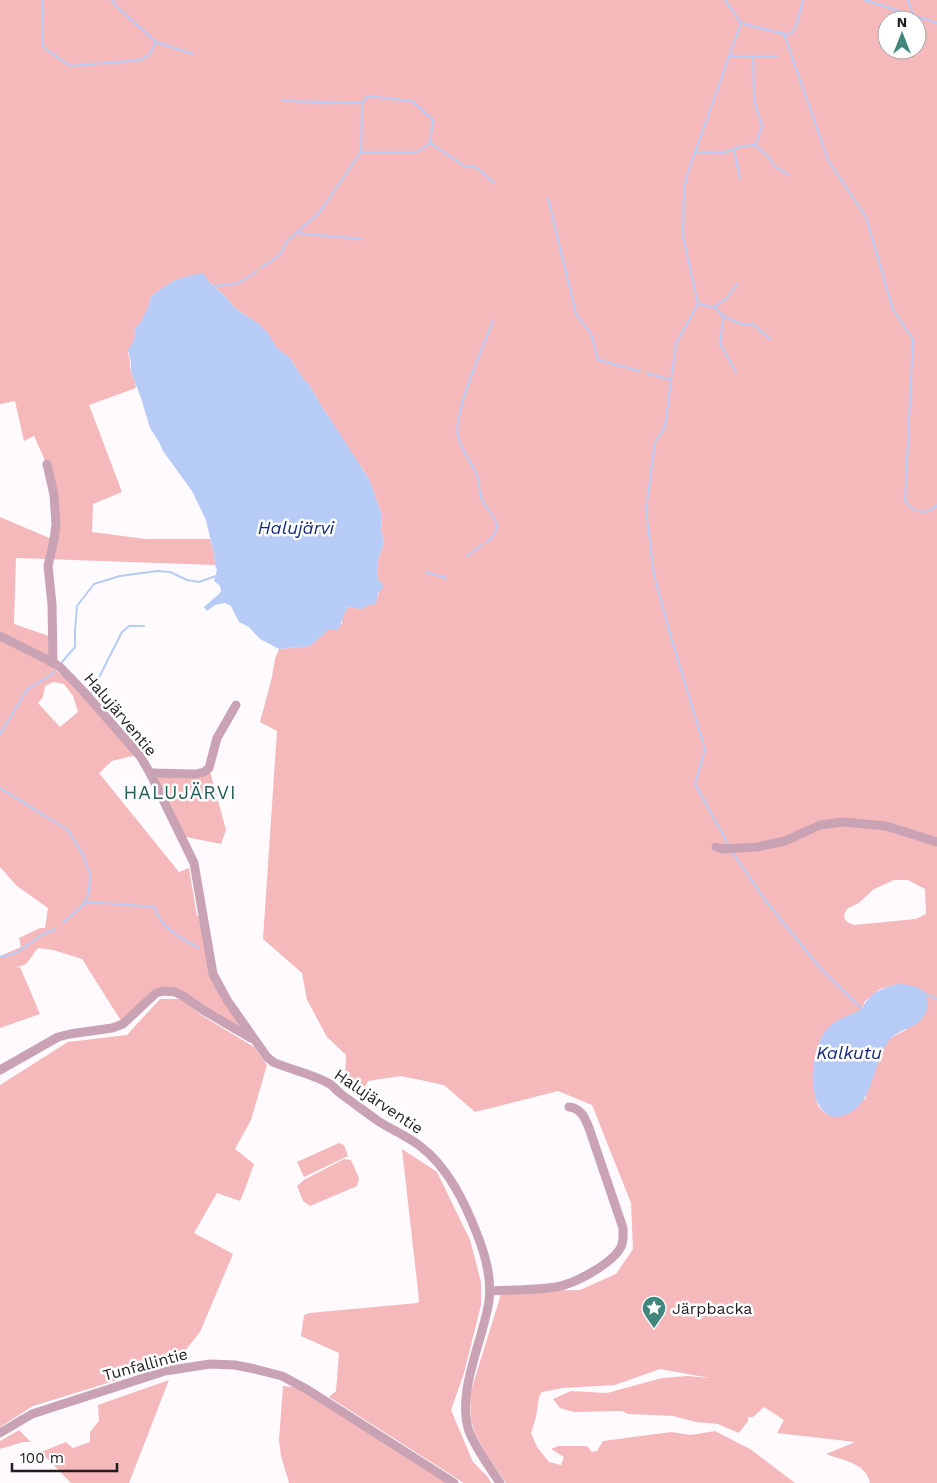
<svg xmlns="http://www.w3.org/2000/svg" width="937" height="1483" font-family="'Work Sans',sans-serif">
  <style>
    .green { fill: #f5b9bb; fill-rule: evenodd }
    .water { fill: #b7cbf7 }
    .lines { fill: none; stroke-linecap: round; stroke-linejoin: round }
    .stream { stroke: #b7cbf7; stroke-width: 2 }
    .minor { stroke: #c9a3b4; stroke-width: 9 }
    .labels { text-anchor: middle; stroke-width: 5; stroke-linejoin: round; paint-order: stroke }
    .street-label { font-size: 16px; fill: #211b22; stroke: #fff }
    .poi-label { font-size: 16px; fill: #211b22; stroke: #fff; text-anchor: start }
    .water-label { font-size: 18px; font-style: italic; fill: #122879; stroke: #fff }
    .quarter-label { font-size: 19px; letter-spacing: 1px; fill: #255d55; stroke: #fff }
  </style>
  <rect width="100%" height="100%" fill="#fefafe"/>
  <!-- green -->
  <g class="green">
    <path d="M0,0H937V1483H870C867,1463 841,1460 826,1454L855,1442L777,1433L784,1420L764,1407L753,1417H748V1421L739,1433L718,1424L696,1422L673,1416L628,1414L622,1411L574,1412L560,1408L553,1399L571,1391L607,1393L662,1378L688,1376L710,1378L660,1369L615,1385L563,1388L542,1392L539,1397L536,1417L531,1433L537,1447L549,1462L561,1465L564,1457L551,1449L558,1446H587L592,1452L597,1451L603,1441L671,1432L691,1435L715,1431L750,1449L795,1483H506L486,1454L475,1433L471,1420L470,1394L502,1291L580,1290L616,1274L633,1249L631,1203L592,1105L558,1091L475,1112L444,1085L401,1076L368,1081L361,1095L345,1081L346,1055L327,1037L307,1000L302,973L263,939L277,731L260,722L272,677L275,659L279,649L310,646L328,630L342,624V616L348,607L362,609L369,605L375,604L382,583L378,580L377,574L378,560L384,542L381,530L382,515L369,479L363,469L352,455L329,417L323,409L310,386L302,377L290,358L277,348L259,324L236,309L223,294L200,274L175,280L155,293L150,298L149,305L141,323L135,328L134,340L128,354C131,361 129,365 131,371C132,377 136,381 136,388L89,405L122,492L93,504L92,532L145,539H210L214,554L215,565L16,558L14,624L49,636L50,657L0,633V517L54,540L47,465L34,436L24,441L15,401L0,404ZM887,20H917V50H887ZM894,880H908L925,889L926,914L916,919L854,925L847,922L844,918L845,912L848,908L859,903L874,889ZM898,984L906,1030C900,1033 894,1035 889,1040C879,1051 870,1084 865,1099L825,1113L818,1106L813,1085L814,1060L823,1035L862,1009L865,1001L880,989Z"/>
    <path d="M0,639L52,667L77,688L136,755L112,761L99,773L179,872L189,868L197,916H202L213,974L254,1040L203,1010L164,991L123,1024L82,959L53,950L38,948L26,964L14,968L20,967L40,1014L0,1028V956L21,947L19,938L40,928H45L48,908L17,886L0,867ZM53,682L64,684L73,696L78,712L60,727L38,703L43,697L45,686Z"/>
    <polygon points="209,768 226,830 221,844 181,836 150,773 196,774"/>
    <polygon points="160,999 181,999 201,1015 254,1047 267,1065 251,1120 235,1149 254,1164 245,1189 240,1201 217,1193 194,1233 233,1254 200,1332 176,1362 33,1406 0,1427 0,1085 68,1042 127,1035"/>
    <polygon points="339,1143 344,1145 348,1156 304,1177 297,1162"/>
    <polygon points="402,1149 437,1172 470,1240 481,1282 481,1305 464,1373 451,1410 473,1462 488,1477 491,1483 464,1483 329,1397 336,1391 339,1353 301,1336 304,1315 309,1313 418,1303 419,1300"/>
    <polygon points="344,1159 351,1160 359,1178 357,1186 310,1206 303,1201 297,1186 304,1180"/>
    <polygon points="169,1380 129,1483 71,1483 41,1452 66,1442 73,1448 90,1442 90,1432 99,1421 98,1405"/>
    <polygon points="283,1386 293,1387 304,1392 448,1483 289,1483 281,1456 279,1440"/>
    <polygon points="19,1430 31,1442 23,1442 0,1449 0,1441"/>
  </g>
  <!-- water -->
  <g class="water">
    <path d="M200,273L204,274L210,283L223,294L236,309L259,324L267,332L277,348L290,358L302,377L310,386L323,409L329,417L369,479L382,515L381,530L384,542L378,560L377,574L378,580L382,583L383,588L378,593L376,604L369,605L362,609L348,607C343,615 342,622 338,630L333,629L328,630L310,646L279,649L260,639L249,627L239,622L231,606L225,603L215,605L207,611L204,607L219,594L221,591L220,586L214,581L217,570L215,565L214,554L206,520L192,491L163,451L159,442L150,428L141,398L131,372V363L128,350L134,340L135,328L141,322L149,305L150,298L155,293L175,280Z"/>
    <path d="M898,984C909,985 923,985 927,998C928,1001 928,1005 927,1009C922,1025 909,1027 896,1034C890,1038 887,1043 884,1049C872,1072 871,1108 842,1116C837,1118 831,1117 827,1114C806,1100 811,1052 824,1033C836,1017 846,1018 862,1009C869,993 882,988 898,984Z"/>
  </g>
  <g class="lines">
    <!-- stream -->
    <g class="stream">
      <polyline points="43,0 42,46 70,66 141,60 149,55 156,42"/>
      <polyline points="112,0 116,6 156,42 193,54"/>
      <polyline points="725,0 741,23 688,172 684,190 683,236 698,304 676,343 665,427 655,442 646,510 654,575 670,634 705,749 695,784 729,846"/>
      <polyline points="865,0 937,23"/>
      <polyline points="908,0 913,14"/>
      <polyline points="741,23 784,34 792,33 797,23 803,0"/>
      <path d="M784,34L828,160L866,217L893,310L913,339L905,501C913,513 927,516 937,505"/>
      <polyline points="730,56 777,56"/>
      <polyline points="753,56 754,100 762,126 756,144"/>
      <polyline points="282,101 362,103"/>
      <polyline points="430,143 466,167 474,166 495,183"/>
      <polyline points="734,149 740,179"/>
      <polyline points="695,152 723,153 742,146 755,145 768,156 774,166 789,175"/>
      <polyline points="548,198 576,314 591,334 598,360 640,371"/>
      <polyline points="297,233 362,239"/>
      <polyline points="261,268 280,255 287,241 319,213 361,152 362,103 368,96 412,101 433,120 430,143 417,152 361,152"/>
      <polyline points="213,286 237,284 257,271"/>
      <polyline points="698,304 714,307 723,316 741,324 753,324 770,339"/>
      <polyline points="714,307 727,298 737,284"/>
      <polyline points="723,316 720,344 736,372"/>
      <polyline points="647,373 671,380"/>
      <path d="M486,543C510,523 487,515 481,497C479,491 480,484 478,478C473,464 462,452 458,437C452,415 484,345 493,321"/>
      <polyline points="467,556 482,545"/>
      <polyline points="426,572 446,578"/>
      <polyline points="62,662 75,647 75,630 77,606 94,584 120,576 157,571 170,572 187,580 199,582 216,576"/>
      <polyline points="90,695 122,632 129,626 144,626"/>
      <polyline points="0,734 27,690 52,674 55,671"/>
      <polyline points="0,788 68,830 83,855 90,874 89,892 84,904 63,923"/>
      <polyline points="733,853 765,900 820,968 862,1009 864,1009"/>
      <path d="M84,904L91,902L155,907C159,927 182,939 199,948"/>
      <polyline points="0,957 16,953 40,936 55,929"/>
      <polyline points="924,993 937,999"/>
    </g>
    <!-- minor -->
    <g class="minor">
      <polyline points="47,464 54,495 56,524 54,540 48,566 52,604 53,663"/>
      <path d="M0,636L46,659L60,667L84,692L140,756L150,773L194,863L213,974L227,1000L267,1057L273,1062C291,1070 313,1074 330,1084C334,1087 337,1091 341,1094C353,1103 366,1112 378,1121C392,1130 407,1136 420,1146C448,1167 465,1203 477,1234C485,1254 492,1279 489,1301C483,1341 456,1392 469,1431C476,1449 489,1466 500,1483"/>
      <polyline points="150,773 196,774 204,772 209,768 217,738 236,705"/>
      <polyline points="716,847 723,849 757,847 785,841 820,825 843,822 886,826 937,842"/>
      <polyline points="0,1070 58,1037 70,1034 112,1028 123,1024 156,993 164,991 175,992 183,996 203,1010 251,1038"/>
      <path d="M490,1291C511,1290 534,1290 556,1287C574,1284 612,1264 621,1247C624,1241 623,1234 623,1228L589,1128C585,1118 581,1108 569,1107"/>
      <polyline points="0,1433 32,1414 165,1371 210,1364 235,1365 255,1369 282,1376 308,1390 454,1483"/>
    </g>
  </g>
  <!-- icons -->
  <defs>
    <symbol id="sight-pin" viewBox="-11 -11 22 30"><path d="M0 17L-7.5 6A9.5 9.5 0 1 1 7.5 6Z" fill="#41867c" stroke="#fff"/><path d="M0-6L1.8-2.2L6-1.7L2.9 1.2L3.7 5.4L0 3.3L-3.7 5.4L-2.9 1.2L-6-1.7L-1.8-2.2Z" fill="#fff"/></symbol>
  </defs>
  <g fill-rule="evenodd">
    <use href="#sight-pin" x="640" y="1294" width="28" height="38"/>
  </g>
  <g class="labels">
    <!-- street labels -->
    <g class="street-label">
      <text transform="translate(121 714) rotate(50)" y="6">Halujärventie</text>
      <text transform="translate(379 1101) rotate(34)" y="6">Halujärventie</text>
      <text transform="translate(145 1364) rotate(-15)" y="6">Tunfallintie</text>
    </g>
    <!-- poi labels -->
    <g class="poi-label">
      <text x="672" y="1314">Järpbacka</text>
    </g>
    <!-- water labels -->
    <g class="water-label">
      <text x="296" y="534">Halujärvi</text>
      <text x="849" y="1059">Kalkutu</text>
    </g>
    <!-- quarter labels -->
    <g class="quarter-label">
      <text x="180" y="799">HALUJÄRVI</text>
    </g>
  </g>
  <!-- north arrow -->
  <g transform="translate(902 35)"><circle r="24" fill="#ffffff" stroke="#a6a4a7"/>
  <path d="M0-4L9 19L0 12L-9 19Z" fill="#41867c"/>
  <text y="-8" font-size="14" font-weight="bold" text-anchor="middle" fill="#211b22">N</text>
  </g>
  <!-- scale -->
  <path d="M12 1463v8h105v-8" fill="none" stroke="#211b22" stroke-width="2.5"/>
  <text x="20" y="1463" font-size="15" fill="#211b22" stroke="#ffffff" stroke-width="4" paint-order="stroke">100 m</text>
</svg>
